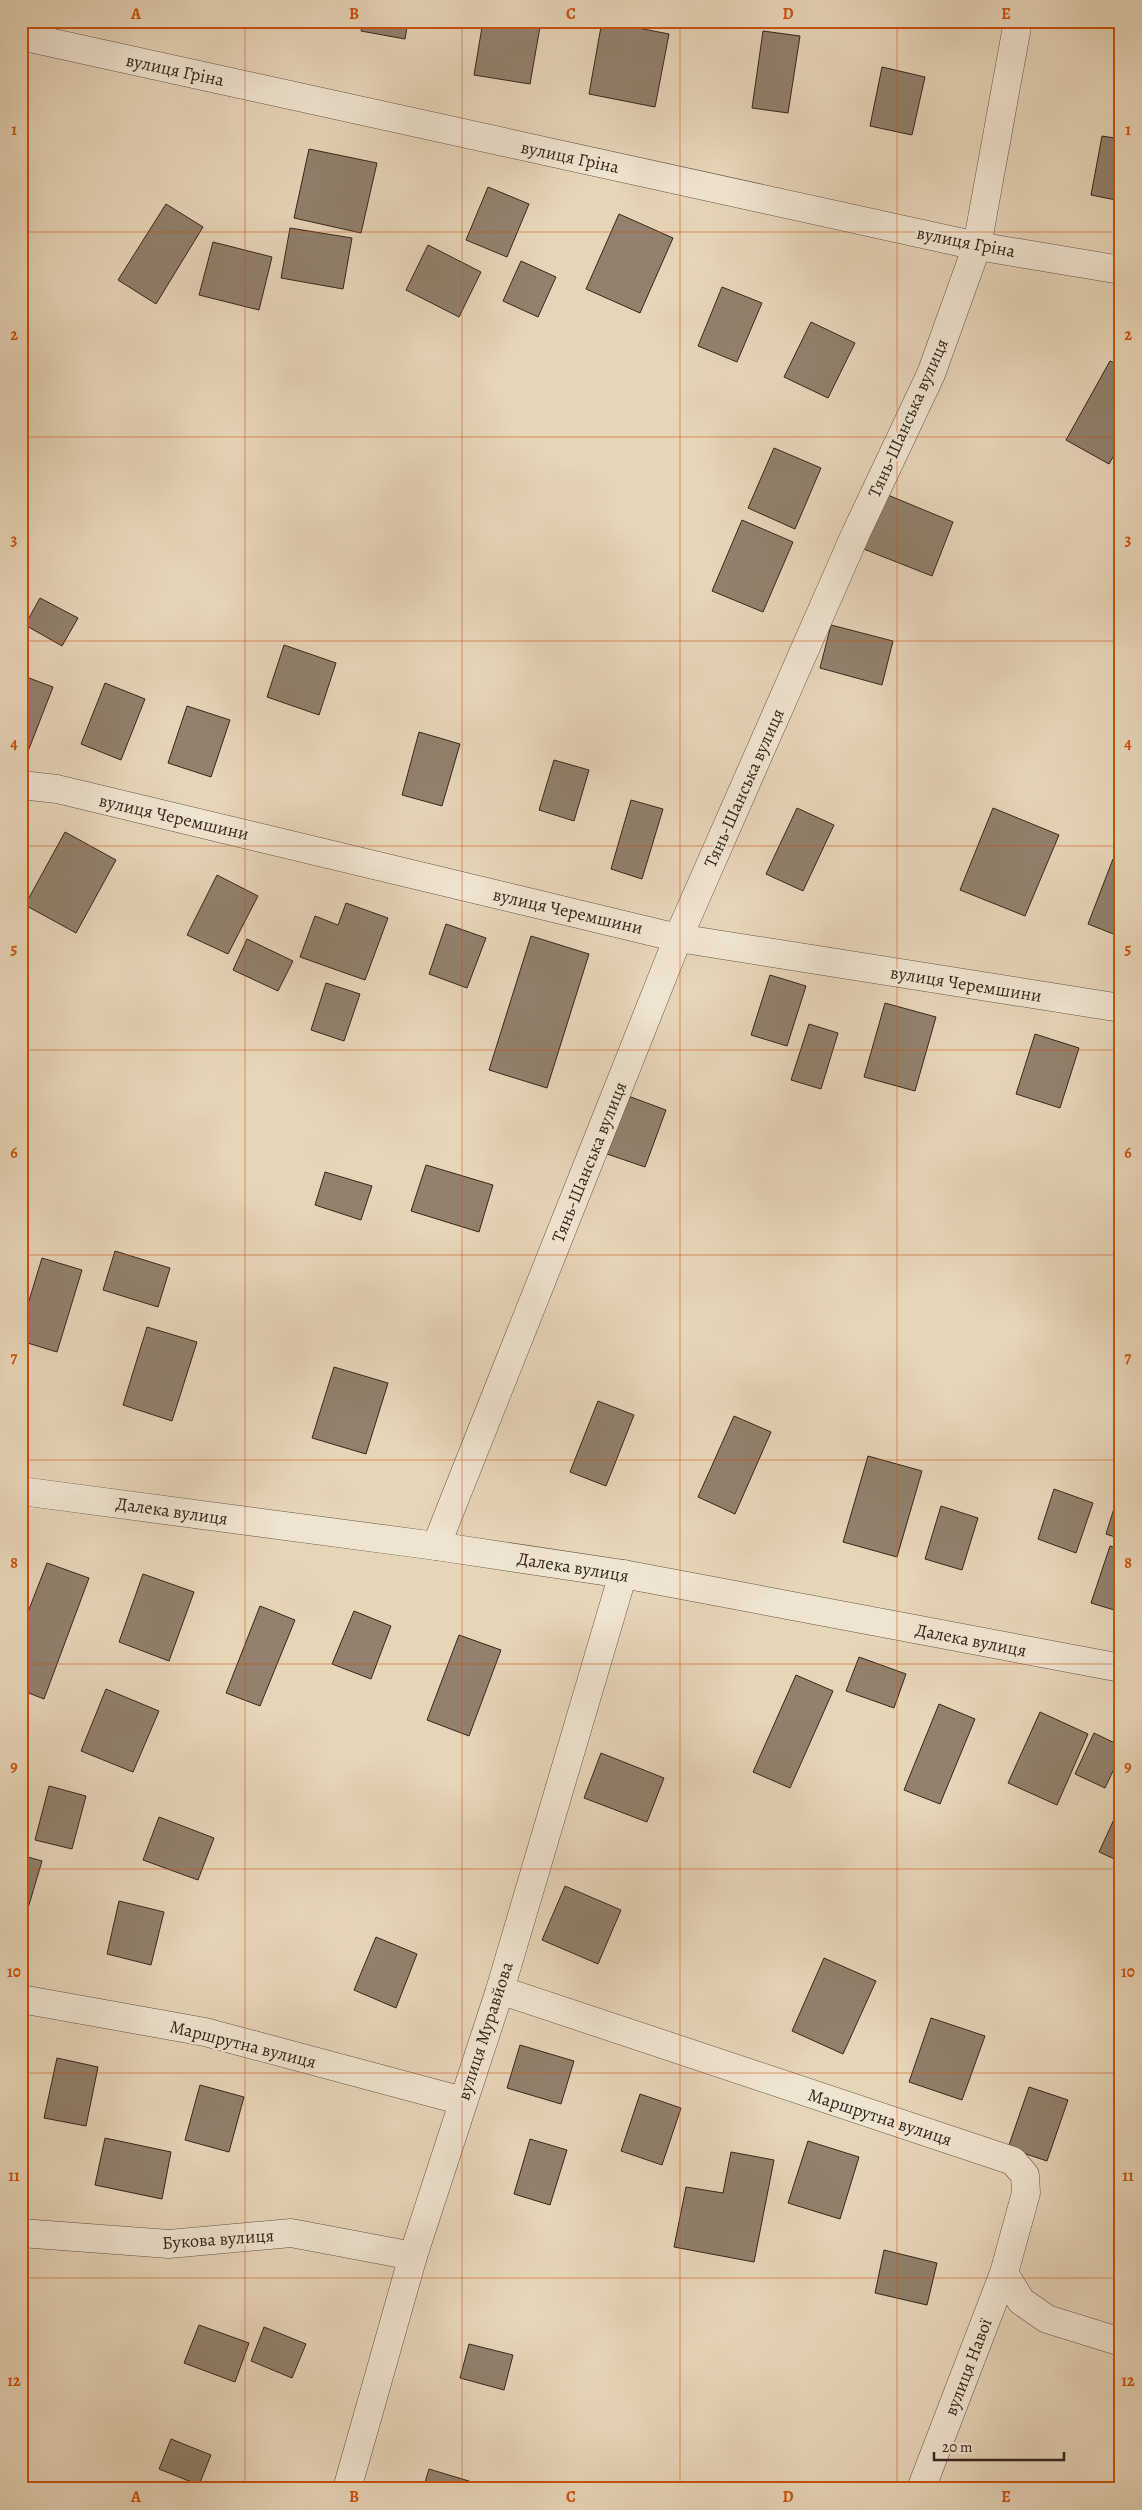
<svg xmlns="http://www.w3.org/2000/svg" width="1142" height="2510" font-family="Alegreya,serif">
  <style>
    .building { fill: #91816e; stroke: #34261e }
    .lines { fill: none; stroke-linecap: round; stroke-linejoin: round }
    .minor-casing { stroke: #615244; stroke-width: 29 }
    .minor { stroke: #efe4d1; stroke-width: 28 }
    .grid { fill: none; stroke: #cd510f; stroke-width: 1; stroke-opacity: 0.55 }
    .labels { text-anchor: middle; stroke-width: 4.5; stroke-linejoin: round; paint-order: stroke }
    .street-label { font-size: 18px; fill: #34261e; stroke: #efe4d1 }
    .neatline { fill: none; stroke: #cd510f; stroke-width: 2 }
    .grid-label { font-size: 16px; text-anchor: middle; font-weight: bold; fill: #cd510f }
  </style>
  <rect width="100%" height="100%" fill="#e7d5b8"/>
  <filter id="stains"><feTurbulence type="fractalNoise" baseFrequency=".004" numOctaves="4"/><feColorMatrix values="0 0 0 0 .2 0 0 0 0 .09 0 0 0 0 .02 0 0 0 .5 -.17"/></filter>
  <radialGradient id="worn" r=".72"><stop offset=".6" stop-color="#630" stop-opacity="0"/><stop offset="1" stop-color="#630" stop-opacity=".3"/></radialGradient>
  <!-- building -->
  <g class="building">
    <polygon points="363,21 408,21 405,39 361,31"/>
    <polygon points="483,21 541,21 530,84 474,75"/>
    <polygon points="602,21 669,34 655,107 589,94"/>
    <polygon points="763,31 800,36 788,113 752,108"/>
    <polygon points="882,67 925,77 912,135 870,126"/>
    <polygon points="1102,136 1121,139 1121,201 1091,195"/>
    <polygon points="309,149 377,163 361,233 294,218"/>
    <polygon points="488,187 529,204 507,257 466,240"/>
    <polygon points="166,204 203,227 156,304 118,280"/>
    <polygon points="619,214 673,238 640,313 586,289"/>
    <polygon points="290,228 352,238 343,289 281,278"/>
    <polygon points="213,242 272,257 259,310 199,295"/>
    <polygon points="428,245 481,272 459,317 406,290"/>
    <polygon points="521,261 556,277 538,317 503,301"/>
    <polygon points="722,287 762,303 737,362 698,346"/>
    <polygon points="811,322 855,343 828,398 784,377"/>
    <polygon points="1110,361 1121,366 1121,443 1109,464 1066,440"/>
    <polygon points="774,448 821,468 795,529 748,508"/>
    <polygon points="883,493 953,522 932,576 861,548"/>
    <polygon points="742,520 793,542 763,612 712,591"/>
    <polygon points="40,598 78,618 62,646 25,625"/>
    <polygon points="831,625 893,641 882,685 820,668"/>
    <polygon points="284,645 336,663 319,715 267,697"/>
    <polygon points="21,675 53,687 27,754 21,752"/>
    <polygon points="105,683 145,699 121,760 81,744"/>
    <polygon points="187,706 230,720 211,777 168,763"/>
    <polygon points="419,732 460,744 442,806 402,795"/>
    <polygon points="554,760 589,770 574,821 539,810"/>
    <polygon points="631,800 663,809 642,879 611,869"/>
    <polygon points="797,808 834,825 803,891 766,874"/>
    <polygon points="993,808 1059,835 1025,916 960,890"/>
    <polygon points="65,832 116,860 76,933 25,905"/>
    <polygon points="1113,859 1121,862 1121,937 1088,924"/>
    <polygon points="217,875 258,896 228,954 187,935"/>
    <polygon points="346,903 388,918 365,980 300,957 315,916 338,925"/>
    <polygon points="446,924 486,938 467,988 429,974"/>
    <polygon points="531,936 589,954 547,1088 489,1070"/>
    <polygon points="247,939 293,961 278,991 233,970"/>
    <polygon points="770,975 806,986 787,1046 751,1035"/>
    <polygon points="326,983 360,994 344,1041 311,1030"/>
    <polygon points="885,1003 936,1017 915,1091 864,1077"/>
    <polygon points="809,1024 838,1033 821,1089 791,1080"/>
    <polygon points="1035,1034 1079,1048 1060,1108 1016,1094"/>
    <polygon points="628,1096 666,1110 645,1167 607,1154"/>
    <polygon points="426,1165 493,1185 479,1232 411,1211"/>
    <polygon points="325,1172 372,1186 361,1220 315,1205"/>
    <polygon points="115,1251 170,1268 158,1307 103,1290"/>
    <polygon points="42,1258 82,1270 57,1352 21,1341 21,1327"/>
    <polygon points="147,1327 197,1342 172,1421 123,1405"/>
    <polygon points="334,1367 388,1383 366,1454 312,1438"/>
    <polygon points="598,1401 634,1415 606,1486 570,1472"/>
    <polygon points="734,1416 771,1432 735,1514 698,1497"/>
    <polygon points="868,1456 922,1471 897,1557 843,1542"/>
    <polygon points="1121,1486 1121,1539 1106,1534"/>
    <polygon points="1054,1489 1093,1503 1076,1553 1038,1539"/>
    <polygon points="941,1506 978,1518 962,1570 925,1559"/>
    <polygon points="1110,1546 1121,1549 1121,1612 1091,1603"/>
    <polygon points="47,1563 89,1578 44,1699 21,1690 21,1630"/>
    <polygon points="143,1574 194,1592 169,1661 119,1642"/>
    <polygon points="260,1606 295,1620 260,1706 226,1693"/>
    <polygon points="354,1611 391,1626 371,1679 332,1664"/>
    <polygon points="459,1635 501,1650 469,1736 427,1720"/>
    <polygon points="859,1657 906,1674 894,1708 846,1691"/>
    <polygon points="796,1675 833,1691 790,1788 753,1772"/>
    <polygon points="106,1689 159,1711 133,1772 81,1751"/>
    <polygon points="939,1704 975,1719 940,1804 904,1790"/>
    <polygon points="1040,1712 1088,1734 1057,1805 1008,1783"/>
    <polygon points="1094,1733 1121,1746 1121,1754 1105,1788 1075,1774"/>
    <polygon points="601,1753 664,1778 647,1822 584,1798"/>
    <polygon points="49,1786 86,1796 72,1849 35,1840"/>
    <polygon points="1121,1804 1121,1862 1099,1852"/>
    <polygon points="159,1817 214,1838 198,1880 143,1860"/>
    <polygon points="21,1855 42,1861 26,1915 21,1913"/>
    <polygon points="565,1886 621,1910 598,1964 542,1940"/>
    <polygon points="119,1901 164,1912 151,1965 107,1954"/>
    <polygon points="376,1937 417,1954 396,2008 354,1990"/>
    <polygon points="824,1958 876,1981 843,2054 792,2031"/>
    <polygon points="931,2018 985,2036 962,2100 909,2082"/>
    <polygon points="520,2045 574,2061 561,2104 507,2088"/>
    <polygon points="57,2058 98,2067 86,2126 44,2118"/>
    <polygon points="200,2085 244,2097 229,2152 185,2140"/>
    <polygon points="1029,2087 1068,2100 1047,2161 1008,2148"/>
    <polygon points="640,2094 681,2108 662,2165 621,2151"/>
    <polygon points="105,2138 171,2152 162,2199 95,2185"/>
    <polygon points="530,2139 567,2150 550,2205 514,2194"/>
    <polygon points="808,2141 859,2157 840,2219 788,2203"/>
    <polygon points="731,2152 774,2160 754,2262 674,2247 686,2187 723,2193"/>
    <polygon points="884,2250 937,2263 927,2305 875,2293"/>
    <polygon points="199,2325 249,2343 235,2382 184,2363"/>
    <polygon points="264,2327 306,2344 292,2378 251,2361"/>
    <polygon points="469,2344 513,2355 504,2390 460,2378"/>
    <polygon points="171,2439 211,2455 199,2485 159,2469"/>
    <polygon points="429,2469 492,2488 492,2489 423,2489"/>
  </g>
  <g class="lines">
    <defs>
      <g id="minor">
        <polyline points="21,36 977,246 1121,270"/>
        <polyline points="21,785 57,789 678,938 1121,1008"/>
        <polyline points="21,1491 436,1546 623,1574 1121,1668"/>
        <polyline points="436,1546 678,938 856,533 931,374 977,246 1018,21"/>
        <polyline points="500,1990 1013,2161 1025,2175 1026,2193 1004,2273 1021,2301 1047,2319 1121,2342"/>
        <polyline points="21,1999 205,2032 463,2101"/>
        <polyline points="21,2233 169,2244 291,2233 413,2256"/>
        <polyline points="347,2489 413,2256 500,1990 623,1574"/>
        <polyline points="921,2489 1004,2273"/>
      </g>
    </defs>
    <!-- minor casing -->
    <use href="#minor" class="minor-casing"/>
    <!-- minor -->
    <use href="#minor" class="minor"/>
  </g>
  <!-- grid -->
  <path class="grid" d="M245,21V2489M462,21V2489M680,21V2489M897,21V2489M21,232H1121M21,437H1121M21,641H1121M21,846H1121M21,1050H1121M21,1255H1121M21,1460H1121M21,1664H1121M21,1869H1121M21,2073H1121M21,2278H1121"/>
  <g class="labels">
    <!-- street labels -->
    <g class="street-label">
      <text transform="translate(175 70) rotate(12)" y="6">вулиця Гріна</text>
      <text transform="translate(570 157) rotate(12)" y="6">вулиця Гріна</text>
      <text transform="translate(966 242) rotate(11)" y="6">вулиця Гріна</text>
      <text transform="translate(908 418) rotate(-66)" y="6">Тянь-Шанська вулиця</text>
      <text transform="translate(744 788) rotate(-66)" y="6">Тянь-Шанська вулиця</text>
      <text transform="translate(174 817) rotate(13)" y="6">вулиця Черемшини</text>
      <text transform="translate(568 911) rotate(13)" y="6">вулиця Черемшини</text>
      <text transform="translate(966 984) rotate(9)" y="6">вулиця Черемшини</text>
      <text transform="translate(589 1162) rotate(-68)" y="6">Тянь-Шанська вулиця</text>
      <text transform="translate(172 1511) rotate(8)" y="6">Далека вулиця</text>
      <text transform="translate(573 1567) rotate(9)" y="6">Далека вулиця</text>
      <text transform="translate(971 1640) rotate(11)" y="6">Далека вулиця</text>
      <text transform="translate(485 2031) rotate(-72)" y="6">вулиця Муравйова</text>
      <text transform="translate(243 2044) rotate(14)" y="6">Маршрутна вулиця</text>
      <text transform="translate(880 2117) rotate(18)" y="6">Маршрутна вулиця</text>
      <text transform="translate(218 2239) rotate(-4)" y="6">Букова вулиця</text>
      <text transform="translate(968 2367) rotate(-69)" y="6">вулиця Навої</text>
    </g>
  </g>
  <!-- margin -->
  <rect width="1142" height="2510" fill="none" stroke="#e7d5b8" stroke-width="55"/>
  <!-- scale -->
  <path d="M934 2452v8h130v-8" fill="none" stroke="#34261e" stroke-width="2.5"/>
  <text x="942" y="2452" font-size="15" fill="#34261e" stroke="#efe4d1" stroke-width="4" paint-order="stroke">20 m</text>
  <rect x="28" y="28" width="1086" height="2454" class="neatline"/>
  <g class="grid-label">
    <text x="136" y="19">A</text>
    <text x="354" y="19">B</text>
    <text x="571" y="19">C</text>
    <text x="788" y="19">D</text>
    <text x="1006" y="19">E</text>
    <text x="14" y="135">1</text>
    <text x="1128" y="135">1</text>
    <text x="14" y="340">2</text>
    <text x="1128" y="340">2</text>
    <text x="14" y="545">3</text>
    <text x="1128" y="545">3</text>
    <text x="14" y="749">4</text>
    <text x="1128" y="749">4</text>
    <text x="14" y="954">5</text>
    <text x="1128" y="954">5</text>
    <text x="14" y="1158">6</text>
    <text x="1128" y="1158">6</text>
    <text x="14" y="1363">7</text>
    <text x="1128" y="1363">7</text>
    <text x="14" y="1568">8</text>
    <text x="1128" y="1568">8</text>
    <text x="14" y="1772">9</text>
    <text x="1128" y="1772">9</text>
    <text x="14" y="1977">10</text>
    <text x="1128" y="1977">10</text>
    <text x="14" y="2181">11</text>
    <text x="1128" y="2181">11</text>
    <text x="14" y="2386">12</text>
    <text x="1128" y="2386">12</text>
    <text x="136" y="2502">A</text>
    <text x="354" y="2502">B</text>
    <text x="571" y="2502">C</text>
    <text x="788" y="2502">D</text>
    <text x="1006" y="2502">E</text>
  </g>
  <rect width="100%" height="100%" filter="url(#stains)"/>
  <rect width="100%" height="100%" fill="url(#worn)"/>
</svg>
